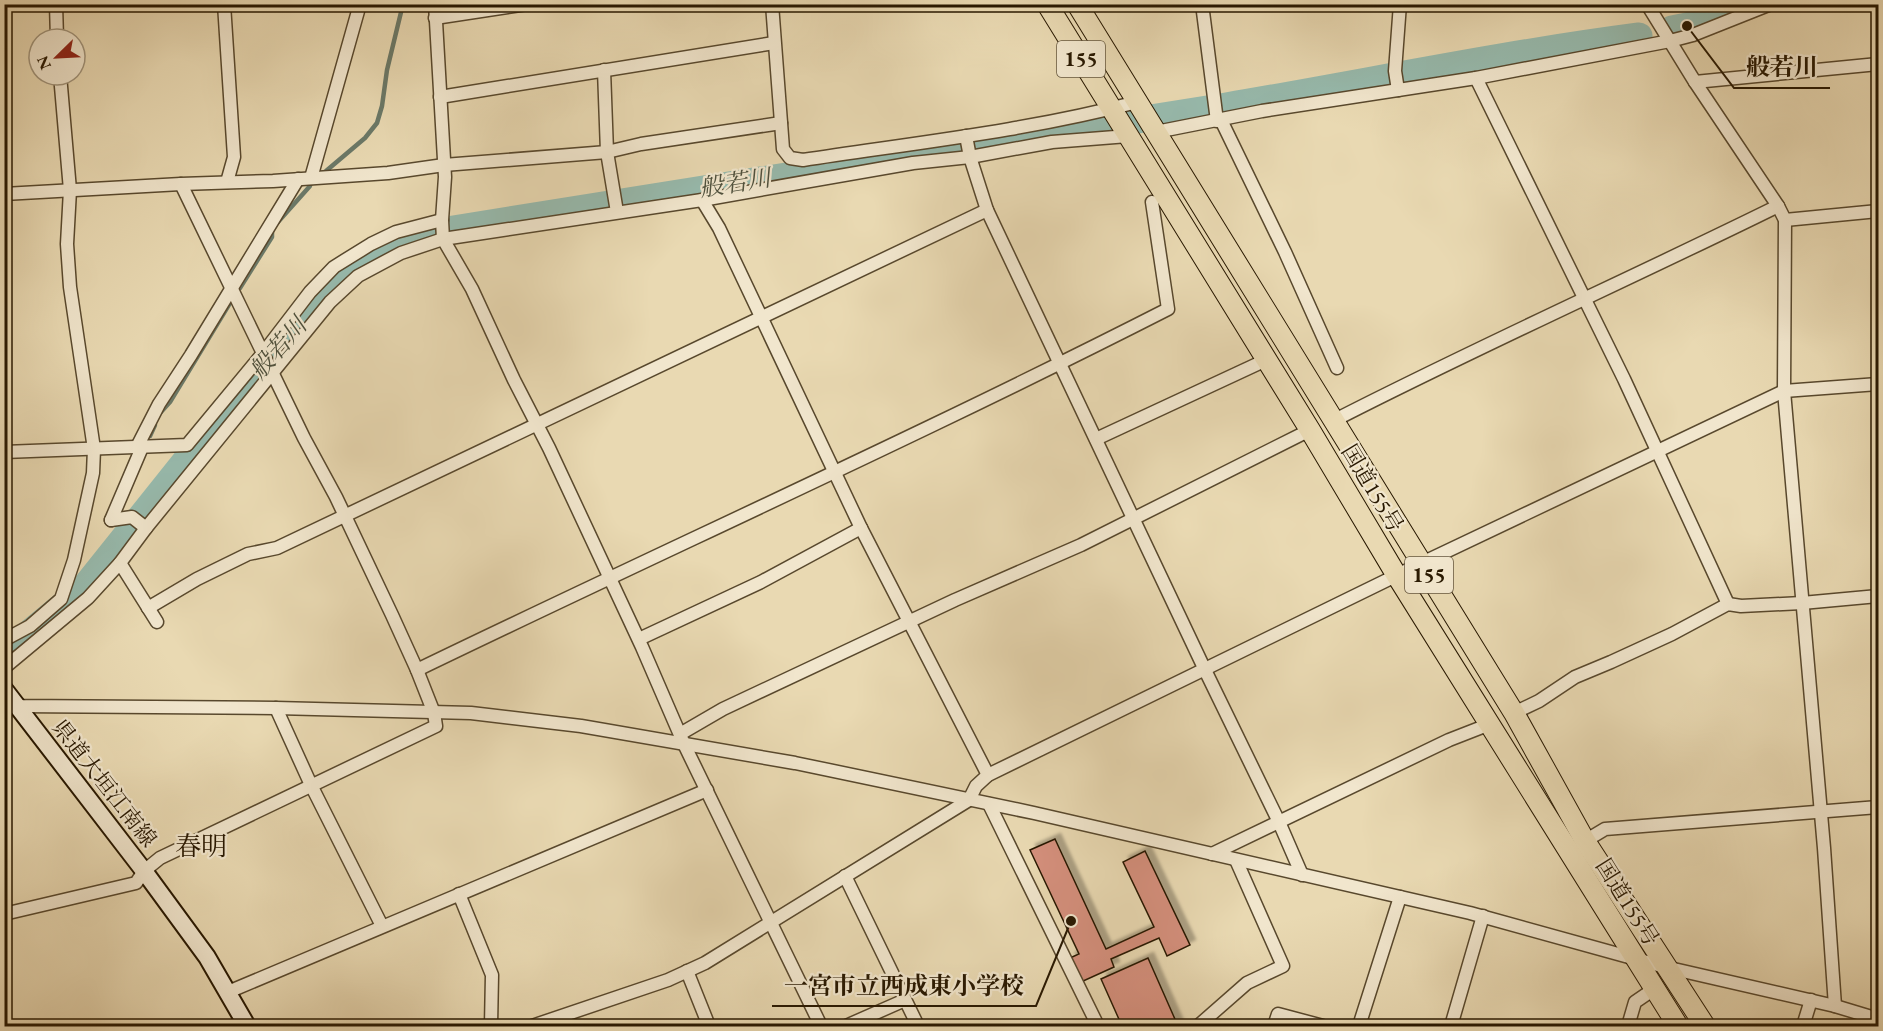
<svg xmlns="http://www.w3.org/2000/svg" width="1883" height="1031" font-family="'EB Garamond','Noto Serif JP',serif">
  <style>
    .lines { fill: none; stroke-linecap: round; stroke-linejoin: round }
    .stream { stroke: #6b7968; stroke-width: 4.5 }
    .river { stroke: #97baad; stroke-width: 27 }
    .building { fill: #d48f7b; stroke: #281801; stroke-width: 1.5; filter: url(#shadow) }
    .minor-casing { stroke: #58482d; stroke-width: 15 }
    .secondary-casing { stroke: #281801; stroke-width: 20 }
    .trunk-casing { stroke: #281801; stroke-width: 22 }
    .minor { stroke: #f1e6cd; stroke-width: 12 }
    .secondary { stroke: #f1e6cd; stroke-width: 16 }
    .trunk { stroke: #e9d9b2; stroke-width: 20 }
    .labels { text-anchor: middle; stroke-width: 4.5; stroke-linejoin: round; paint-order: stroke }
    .shield { fill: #f1e6cd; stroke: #64563e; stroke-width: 1.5 }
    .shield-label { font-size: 21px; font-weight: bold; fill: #281801 }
    .street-label { font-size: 22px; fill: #281801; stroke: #f1e6cd }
    .water-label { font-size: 24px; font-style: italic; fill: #4f513d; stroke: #f1e6cd }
    .quarter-label { font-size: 26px; fill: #281801; stroke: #f1e6cd }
    .leader { fill: none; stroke: #281801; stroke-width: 2 }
    .callout-dot { fill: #281801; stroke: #f1e6cd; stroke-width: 2 }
    .callout-label { font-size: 24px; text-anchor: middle; font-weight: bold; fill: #281801; stroke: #f1e6cd; stroke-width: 4.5; stroke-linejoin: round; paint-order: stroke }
  </style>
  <defs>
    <filter id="shadow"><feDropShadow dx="5.5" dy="-5.5" stdDeviation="1.5" flood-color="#0004"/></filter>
  </defs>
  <rect width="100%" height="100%" fill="#e9d9b2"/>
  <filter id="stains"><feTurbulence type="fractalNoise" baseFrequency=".00333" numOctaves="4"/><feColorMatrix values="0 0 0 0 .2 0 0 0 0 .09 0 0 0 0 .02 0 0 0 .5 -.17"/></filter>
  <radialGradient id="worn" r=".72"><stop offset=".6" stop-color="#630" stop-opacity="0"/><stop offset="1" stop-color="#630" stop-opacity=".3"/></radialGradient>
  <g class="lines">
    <!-- stream -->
    <g class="stream">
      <polyline points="326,171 365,138 377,123 382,106 387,70 403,4"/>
      <polyline points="278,222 310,186"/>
      <polyline points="240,288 272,237 272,228"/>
      <polyline points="161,412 170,402 230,303"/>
      <polyline points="150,436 155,425"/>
    </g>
    <!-- river -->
    <g class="river">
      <polyline points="1672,29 1687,26 1744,4"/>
      <path d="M4,654L84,588L251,379L331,287L365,260L394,245L443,228L447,230L1226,106C1363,83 1500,54 1639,36"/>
    </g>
  </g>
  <!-- building -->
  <g class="building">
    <polygon points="1055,839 1106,949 1154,927 1123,862 1145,851 1190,945 1167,956 1159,938 1111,959 1114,967 1081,982 1070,958 1079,954 1030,850"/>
    <polygon points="1148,958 1178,1026 1122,1026 1101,979"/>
  </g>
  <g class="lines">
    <defs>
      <g id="minor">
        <polyline points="56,4 57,39"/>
        <polyline points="224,4 234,157 227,182"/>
        <polyline points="435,4 445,177 442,220 443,239 472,289 514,380 549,448 642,647 684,744 821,1026"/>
        <path d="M772,4L783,149L790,158L803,160C914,143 1027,131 1137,102"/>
        <polyline points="1202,4 1217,121"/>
        <polyline points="1647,4 1695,82 1778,206 1785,220 1784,391 1824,848 1835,1006"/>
        <polyline points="435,18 527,4"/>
        <polyline points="604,70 607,152 617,212"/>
        <polyline points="1476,78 1624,379 1728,604"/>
        <polyline points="1695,82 1878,64"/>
        <polyline points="1398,90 1395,71 1400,4"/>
        <polyline points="440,97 774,43"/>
        <polyline points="1221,120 1285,252 1337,368"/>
        <polyline points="1156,132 1262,111 1476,78 1670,41 1693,35 1771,4"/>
        <polyline points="966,136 970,157 987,210 1205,670 1279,822 1302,875"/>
        <polyline points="311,178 360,4"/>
        <polyline points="4,194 181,184 273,181 388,173 444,165 607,152 641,144 781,123"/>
        <polyline points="702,200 719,228 861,528 988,775"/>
        <polyline points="1785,220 1878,211"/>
        <path d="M1333,421C1479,346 1630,279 1778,206"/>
        <polyline points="1096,439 1266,360"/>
        <polyline points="138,445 159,404 191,355 298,179"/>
        <polyline points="4,452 187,445 264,352 310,292 334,267 371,244 396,232 442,220"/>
        <polyline points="111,520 143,445"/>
        <polyline points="111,520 132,517 146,528"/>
        <polyline points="120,563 157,622"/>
        <polyline points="148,608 197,579 248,554 277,548 987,210"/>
        <polyline points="639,639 761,582 861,528"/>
        <polyline points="4,640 30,626 61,599 74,560 93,473 94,449 70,287 67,244 70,190 60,75"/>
        <polyline points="4,668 88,598 120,563 146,528 330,302 358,276 401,253 443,239 702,200 913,163 970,157 1052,142 1128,136"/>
        <path d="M417,670C667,549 921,435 1168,309L1152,202"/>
        <polyline points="4,703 17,706 276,708 471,713 581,726 795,763 1034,813 1470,913 1665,967 1835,1006 1878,1019"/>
        <polyline points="276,708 311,785 382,926"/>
        <polyline points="1514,713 1539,701 1575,677 1611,662 1672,634 1728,604 1741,606 1802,603 1878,596"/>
        <polyline points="680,734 723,709 955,600 1081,545 1310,430"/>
        <polyline points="989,804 1098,1026"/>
        <polyline points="1585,841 1605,829 1878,807"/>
        <polyline points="1212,854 1449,740 1490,724"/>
        <polyline points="845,876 918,1026"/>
        <polyline points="459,894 492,975 491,1026"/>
        <polyline points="4,914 136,883 144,871 160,858 436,726 434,713 417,670 392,615 336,497 304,438 181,184"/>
        <polyline points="687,971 709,1026"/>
        <polyline points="228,992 707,790"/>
        <polyline points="532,1026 668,980 705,963 969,800 976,786 988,775 1422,563 1784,391 1878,384"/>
        <polyline points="846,1026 905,1000"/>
        <polyline points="1198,1026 1247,983 1283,966 1236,860"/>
        <polyline points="1274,1026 1278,1014 1323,1026"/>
        <polyline points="1359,1026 1400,897"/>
        <polyline points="1451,1026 1483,916"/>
        <polyline points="1628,1026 1635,1002 1654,989"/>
        <polyline points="1803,1026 1811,1000"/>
      </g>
      <polyline id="secondary" points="4,689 144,871 207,957 247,1026"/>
      <g id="trunk">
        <polyline points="1047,4 1310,430 1397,576 1678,1026"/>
        <polyline points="1077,4 1514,713 1585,841 1705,1026"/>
      </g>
    </defs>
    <!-- minor casing -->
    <use href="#minor" class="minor-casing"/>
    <!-- secondary casing -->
    <use href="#secondary" class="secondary-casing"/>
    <!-- trunk casing -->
    <use href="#trunk" class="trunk-casing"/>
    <!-- minor -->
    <use href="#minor" class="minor"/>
    <!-- secondary -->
    <use href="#secondary" class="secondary"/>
    <!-- trunk -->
    <use href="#trunk" class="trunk"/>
  </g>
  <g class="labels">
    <!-- shield labels -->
    <g class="shield">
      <rect x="1057" y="41" width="48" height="36" rx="4.5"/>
      <rect x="1405" y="557" width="48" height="36" rx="4.5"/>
    </g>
    <g class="shield-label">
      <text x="1081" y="66">155</text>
      <text x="1429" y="582">155</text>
    </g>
    <!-- street labels -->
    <g class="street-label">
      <text transform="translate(1373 488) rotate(59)" y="8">国道155号</text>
      <text transform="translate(105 783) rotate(52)" y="8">県道大垣江南線</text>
      <text transform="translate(1628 902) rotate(58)" y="8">国道155号</text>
    </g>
    <!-- water labels -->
    <g class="water-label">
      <text transform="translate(735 183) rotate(-9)" y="8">般若川</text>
      <text transform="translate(278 348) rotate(-49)" y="8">般若川</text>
    </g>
    <!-- quarter labels -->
    <g class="quarter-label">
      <text x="201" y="855">春明</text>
    </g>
  </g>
  <!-- callouts -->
  <path class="leader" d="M1687 26L1734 88H1830M1071 921L1036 1006H772"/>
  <g class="callout-dot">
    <circle cx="1687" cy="26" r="6"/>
    <circle cx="1071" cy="921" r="6"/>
  </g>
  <g class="callout-label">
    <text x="1782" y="75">般若川</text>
    <text x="904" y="994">一宮市立西成東小学校</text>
  </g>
  <!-- margin -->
  <rect width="1883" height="1031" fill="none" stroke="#e9d9b2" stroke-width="24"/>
  <rect x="6" y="6" width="1871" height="1019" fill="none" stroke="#281801" stroke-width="3"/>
  <rect x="12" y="12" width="1859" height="1007" fill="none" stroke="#281801" stroke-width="1.5"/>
  <!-- north arrow -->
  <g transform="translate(57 57) rotate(246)"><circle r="28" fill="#f1e6cd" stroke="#a1947b" stroke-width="1.5"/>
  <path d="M0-4.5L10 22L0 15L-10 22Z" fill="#8f2418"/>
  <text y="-9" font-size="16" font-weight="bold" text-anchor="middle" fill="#281801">N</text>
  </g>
  <rect width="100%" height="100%" filter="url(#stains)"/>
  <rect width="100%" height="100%" fill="url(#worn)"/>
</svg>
